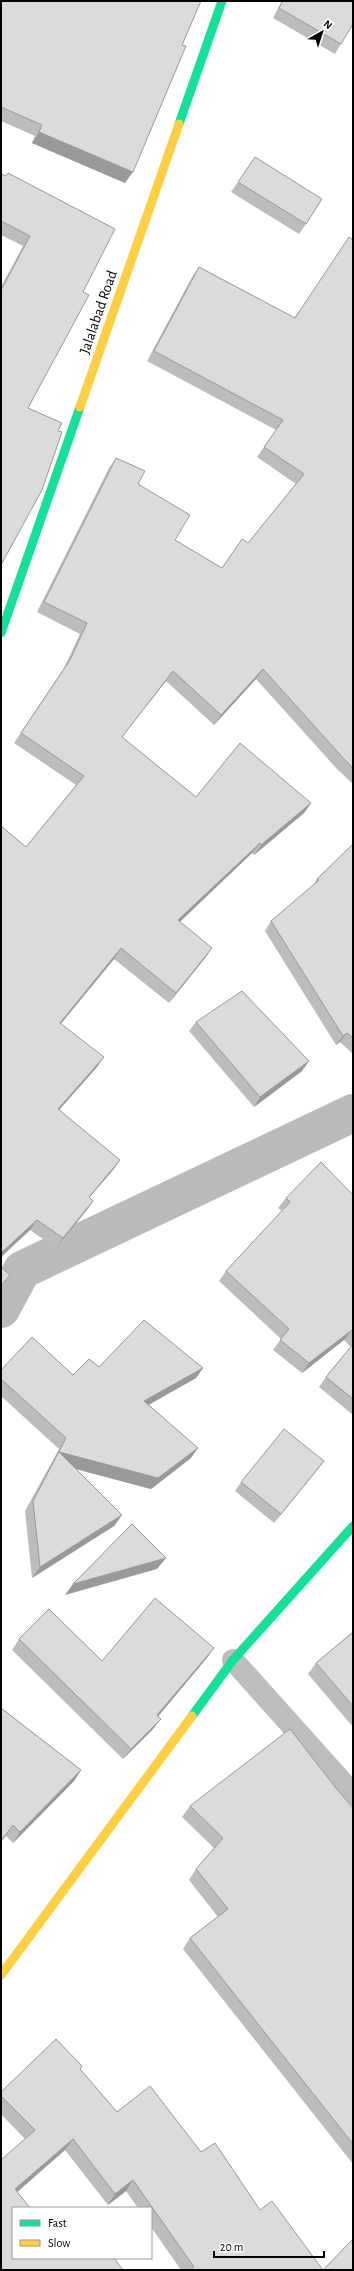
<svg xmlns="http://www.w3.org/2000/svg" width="354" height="2271" font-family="'Alegreya Sans',sans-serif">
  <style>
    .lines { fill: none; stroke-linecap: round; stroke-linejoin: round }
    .canal { stroke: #bababa; stroke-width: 38 }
    .street { stroke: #bdbdbd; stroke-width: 22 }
    .fast { stroke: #16e098; stroke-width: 9 }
    .slow { stroke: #ffcf43; stroke-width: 9 }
    .wall { fill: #bcbcbc }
    .shaded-wall { fill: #999 }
    .building { fill: #dbdbdb; stroke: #999 }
    .labels { text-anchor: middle; stroke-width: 4; stroke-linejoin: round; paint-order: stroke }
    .street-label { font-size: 15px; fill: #000; stroke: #fff }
  </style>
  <rect width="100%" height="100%" fill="#fff"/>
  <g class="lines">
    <!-- canal -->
    <polyline class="canal" points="1,1309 22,1270 353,1113"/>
    <!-- street -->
    <polyline class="street" points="233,1660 353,1794"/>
    <!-- fast -->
    <g class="fast">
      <polyline points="179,124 222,1"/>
      <polyline points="1,633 80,407"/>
      <polyline points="192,1716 233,1660 353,1526"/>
    </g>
    <!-- slow -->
    <g class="slow">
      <polyline points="80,407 179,124"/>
      <polyline points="1,1975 192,1716"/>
    </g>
  </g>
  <!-- wall -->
  <g class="wall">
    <polygon points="1,1 182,45 125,183 32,143 35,136 1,121"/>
    <polygon points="282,1 353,1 341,44 335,54 273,18"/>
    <polygon points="255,157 306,224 299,234 231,192"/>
    <polygon points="8,173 83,292 28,408 1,565 1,287 23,246 1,235 1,174 6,176"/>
    <polygon points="353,240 353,784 337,769 256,679 214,725 166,681 122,737 196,797 311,803 304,813 254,855 252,853 180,922 212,948 205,958 169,1003 114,959 61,1024 104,1057 97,1067 59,1110 120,1160 113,1170 89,1198 93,1201 86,1211 56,1248 30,1230 1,1257 1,826 26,847 76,785 14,743 63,670 80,634 37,612 109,468 116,458 138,484 175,540 222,568 248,543 296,484 257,457 276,430 147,361 192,277 199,267 294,318"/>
    <polygon points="353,844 353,1054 340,1042 336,1045 265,931 271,921 312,887 317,879"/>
    <polygon points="196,1022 302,1071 254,1107 189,1031"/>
    <polygon points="353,1195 353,1415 319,1387 326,1377 351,1347 344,1340 302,1373 273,1350 281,1339 219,1281 226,1271 282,1211 278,1208 286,1198"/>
    <polygon points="99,1367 203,1368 196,1378 149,1405 191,1458 151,1489 76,1469 122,1515 114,1526 32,1578 25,1511 59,1449 1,1396 1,1370 73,1375"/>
    <polygon points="324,1461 317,1470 274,1523 235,1491 241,1482"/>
    <polygon points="353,1632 353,1727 308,1674 316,1663"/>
    <polygon points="19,1639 102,1661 214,1648 206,1659 158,1716 153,1729 123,1759 12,1650"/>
    <polygon points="1,1708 81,1770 74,1781 13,1843 6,1836 1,1842"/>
    <polygon points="336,1788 353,1808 353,2164 183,1949 190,1938 218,1917 189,1880 196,1869 214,1848 182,1817 190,1806"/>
    <polygon points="82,2066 80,2069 117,2112 201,2152 260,2210 323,2270 353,2270 181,2270 151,2227 151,2208 138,2208 126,2191 108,2205 65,2150 17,2192 1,2270 25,2139 1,2114 1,2092"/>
  </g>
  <!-- shaded-wall -->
  <g class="shaded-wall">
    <polygon points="39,132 133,172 125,183 32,143"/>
    <polygon points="263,669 256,679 214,725 221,715"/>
    <polygon points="173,671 166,681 114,747 122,737"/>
    <polygon points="311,803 304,813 254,855 261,845"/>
    <polygon points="260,843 252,853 171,930 178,920"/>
    <polygon points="121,948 114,959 53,1033 60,1023"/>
    <polygon points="212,948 205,958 169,1003 176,993"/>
    <polygon points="347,1033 340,1042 336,1045 343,1036"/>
    <polygon points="104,1057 97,1067 51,1119 58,1109"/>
    <polygon points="309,1061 302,1071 254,1107 260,1097"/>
    <polygon points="120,1160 113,1170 81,1207 89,1197"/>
    <polygon points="93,1201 86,1211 56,1248 63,1238"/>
    <polygon points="37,1220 30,1230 1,1257 1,1253"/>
    <polygon points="352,1330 344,1340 302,1373 309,1363"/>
    <polygon points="203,1368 196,1378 137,1411 144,1401"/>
    <polygon points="198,1448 191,1458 151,1489 53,1463 59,1452"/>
    <polygon points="324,1461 317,1470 274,1523 281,1514"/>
    <polygon points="122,1515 114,1526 32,1578 40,1567"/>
    <polygon points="166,1558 157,1569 65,1595 73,1584"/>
    <polygon points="214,1648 206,1659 150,1726 157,1715"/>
    <polygon points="161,1719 153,1729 123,1759 131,1749"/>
    <polygon points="81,1770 74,1781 13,1843 20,1832"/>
    <polygon points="73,2139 65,2150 8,2200 15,2189"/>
    <polygon points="133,2180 126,2191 108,2205 115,2194"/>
  </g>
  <!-- building -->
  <g class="building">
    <polygon points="1,1 201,1 182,45 186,46 133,172 39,132 42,125 1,107"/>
    <polygon points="283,1 353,1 353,24 341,44 279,8"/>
    <polygon points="255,157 322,199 306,224 238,182"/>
    <polygon points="8,173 115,229 83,292 89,295 28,408 62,423 58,431 62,432 42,490 1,565 1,290 30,236 1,221 1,174 6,176"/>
    <polygon points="349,237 353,240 353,768 344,759 263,669 221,715 173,671 122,737 196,797 240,743 311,803 261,845 260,843 178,920 212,948 176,993 121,948 60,1023 104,1057 58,1109 120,1160 89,1197 93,1201 63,1238 37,1220 1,1253 1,826 26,847 84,776 21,733 70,660 87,623 44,602 116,458 145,471 138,484 190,515 175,540 222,568 242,539 248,543 304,474 264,447 283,420 154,351 199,267 295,318"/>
    <polygon points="353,844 353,1038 347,1033 343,1036 271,921 319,880 317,879"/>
    <polygon points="242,991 309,1061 260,1097 196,1022"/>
    <polygon points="321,1162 353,1195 353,1331 352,1330 309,1363 280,1340 289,1329 226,1271 290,1202 286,1198"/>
    <polygon points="1,1267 10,1275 1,1286"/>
    <polygon points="144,1320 203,1368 144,1401 198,1448 158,1478 59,1452 122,1515 40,1567 33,1501 66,1438 1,1379 1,1370 32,1337 73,1375 89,1359 99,1367"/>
    <polygon points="353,1344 353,1399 326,1377"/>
    <polygon points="284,1429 324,1461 281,1514 241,1482"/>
    <polygon points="132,1524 166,1558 73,1584"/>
    <polygon points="155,1598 214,1648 157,1715 161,1719 131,1749 19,1639 49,1609 102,1661"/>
    <polygon points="353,1632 353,1706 316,1663"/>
    <polygon points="1,1708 81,1770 20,1832 13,1825 1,1841"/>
    <polygon points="290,1729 336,1788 353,1808 353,2144 190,1938 228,1909 196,1869 223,1838 190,1806"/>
    <polygon points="56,2039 82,2066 80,2069 117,2112 150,2086 201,2152 215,2143 260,2210 272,2201 323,2270 353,2239 353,2270 190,2270 194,2267 133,2180 115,2194 73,2139 15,2189 30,2208 13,2208 13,2258 114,2258 123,2270 1,2270 1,2160 35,2130 1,2096 1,2092"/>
  </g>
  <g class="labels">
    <!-- street labels -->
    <g class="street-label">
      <text transform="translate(98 312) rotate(-71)" y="5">Jalalabad Road</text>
    </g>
  </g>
  <!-- border -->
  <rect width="354" height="2271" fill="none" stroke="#000000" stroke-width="4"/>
  <!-- legend -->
  <rect x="12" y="2207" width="140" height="52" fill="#ffffff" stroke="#999999"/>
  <rect x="20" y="2220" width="20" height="6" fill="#16e098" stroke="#999999"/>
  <text x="48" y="2227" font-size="12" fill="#000000">Fast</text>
  <rect x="20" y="2240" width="20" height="6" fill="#ffcf43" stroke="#999999"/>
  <text x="48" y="2247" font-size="12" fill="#000000">Slow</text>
  <!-- north arrow -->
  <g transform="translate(322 32) rotate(39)" stroke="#ffffff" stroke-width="3" paint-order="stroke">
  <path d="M0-3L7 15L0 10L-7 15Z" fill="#000000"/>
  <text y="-6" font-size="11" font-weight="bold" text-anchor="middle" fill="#000000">N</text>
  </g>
  <!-- scale -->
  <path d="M214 2251v6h110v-6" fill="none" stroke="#000000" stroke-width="2"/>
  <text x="220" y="2251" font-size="12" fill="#000000" stroke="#ffffff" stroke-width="3" paint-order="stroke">20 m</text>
</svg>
